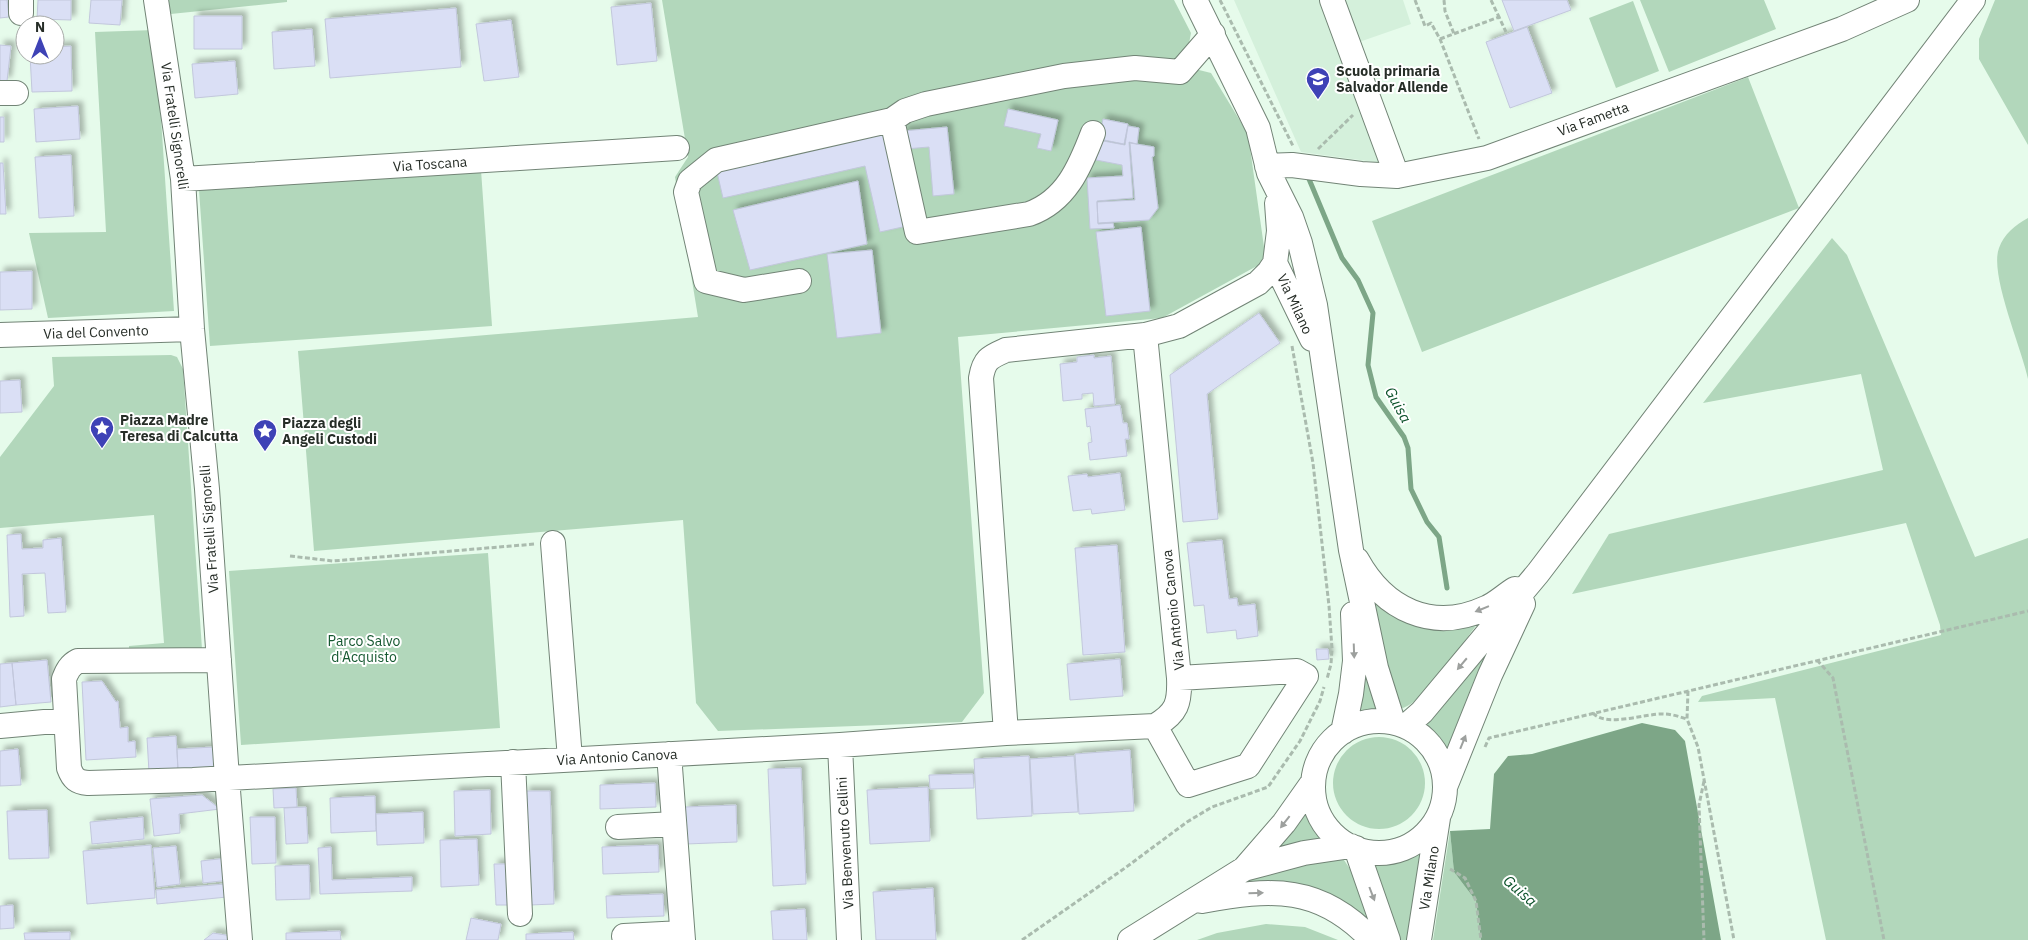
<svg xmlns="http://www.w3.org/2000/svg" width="2028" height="940" viewBox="0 0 2028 940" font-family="'IBM Plex Sans',sans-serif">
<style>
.built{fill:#d4f0db}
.green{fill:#b2d7bb}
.water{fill:#7da687}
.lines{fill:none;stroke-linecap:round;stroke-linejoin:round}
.stream{stroke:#7da687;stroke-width:5}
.building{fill:#dadff5;stroke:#c2c7dc;filter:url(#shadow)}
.minor-casing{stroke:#728476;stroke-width:26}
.path{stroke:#aabbae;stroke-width:3;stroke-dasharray:5 2.5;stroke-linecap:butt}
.minor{stroke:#fff;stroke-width:24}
.oneway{fill:#9da09e}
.labels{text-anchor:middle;stroke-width:4;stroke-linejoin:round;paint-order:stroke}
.poi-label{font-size:14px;font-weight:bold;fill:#262d27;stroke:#fff;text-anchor:start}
.street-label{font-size:14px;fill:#262d27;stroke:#fff}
.park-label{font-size:14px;fill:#155830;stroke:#fff}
.water-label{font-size:15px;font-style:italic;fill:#0a5129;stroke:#fff}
</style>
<defs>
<filter id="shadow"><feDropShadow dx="4.5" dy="-4.5" stdDeviation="2.5" flood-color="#0004"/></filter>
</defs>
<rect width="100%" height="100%" fill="#e6fbeb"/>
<!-- built -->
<path class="built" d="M1234,0H1403L1411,24L1339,49L1382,163L1301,152Z"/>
<!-- green -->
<path class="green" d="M160,0H287V2L161,15Z
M662,0H1174L1191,33L1187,54L1195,69L1211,73L1248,134L1266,261L1162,318L958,337L984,693L962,722L718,731L696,703L683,520L314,551L298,351L698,317L675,177L688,157Z
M1640,0H1764L1776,29L1669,72Z
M1995,0H2028V145L1979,59V39Z
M1633,1L1659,71L1616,88L1589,18Z
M155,30L174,311L48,318L29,233L106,232L95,32Z
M1748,77L1799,208L1422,352L1372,221Z
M481,170L492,326L210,346L199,190Z
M2028,218V379C2022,349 1989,274 1999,248C2004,234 2015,225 2028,218Z
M1832,238L1847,255L1975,557L2028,538V940H1826L1775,698L1698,702L1702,696L1941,635L1940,625L1906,523L1572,594L1609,534L1883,470L1861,374L1703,403Z
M171,355L177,357L183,369L202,649L129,650V646L164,643L154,515L0,528V457L54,386L52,357Z
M488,553L500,728L241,745L229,571Z
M1378,601L1478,623C1460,646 1429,698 1403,708L1396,705L1373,602Z
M1359,626L1378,709L1353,716Z
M1495,638L1449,748L1446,749L1437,737L1421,723Z
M1333 783a46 46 0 1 1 92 0a46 46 0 1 1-92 0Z
M1306,803L1315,823L1329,839L1268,856Z
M1450,831L1454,872L1476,901L1481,940H1433Z
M1426,840L1412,940H1395L1365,858C1390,861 1407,857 1426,840Z
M1342,857L1352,872L1373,920L1370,922L1241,883L1260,873Z
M1266,924L1305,927L1338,940H1197L1217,933Z"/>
<!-- water -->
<path class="water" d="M1642,723L1675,730L1685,741L1721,940H1481L1476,901L1454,872L1450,831L1490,829L1494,774L1508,756L1532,754Z"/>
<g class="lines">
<!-- stream -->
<path class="stream" d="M1309,179L1342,258L1358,280L1373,313L1368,365L1376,397L1404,437L1408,448L1411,489L1427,522L1439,537L1447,588"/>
</g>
<!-- building -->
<path class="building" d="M0,0H7L9,17L0,18Z
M38,0H71V20L37,19Z
M91,0H122L120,25L89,23Z
M1502,0H1567L1571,10L1514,31Z
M651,3L657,61L617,65L611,7Z
M456,8L461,67L330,78L325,19Z
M194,16H242V49H194Z
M511,20L519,77L484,81L476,24Z
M1527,27L1552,93L1510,108L1486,42Z
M312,29L315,66L274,69L272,32Z
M0,45L11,46L7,81H0Z
M71,46L72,91L32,92L30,55H55V47Z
M235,61L238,94L195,98L192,64Z
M78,106L80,139L36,142L34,109Z
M1008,109L1058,120L1051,151L1037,148L1041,134L1004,126Z
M0,117H4V142H0Z
M1103,119L1128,124L1124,144L1099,139Z
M1128,126L1139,128L1137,144L1129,142L1133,198L1097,201L1098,224L1113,223L1114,228L1090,229L1087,178L1123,176L1122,165L1096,160L1098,140L1125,145Z
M947,127L954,194L933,196L929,147L905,149L903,131Z
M885,133L907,226L880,232L865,166L723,198L717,172Z
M1130,143L1154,147V156L1152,157L1158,208L1149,220L1098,223L1097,202L1135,200Z
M71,155L74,216L39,218L35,157Z
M0,163H3L6,214H0Z
M858,181L867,244L750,270L733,210Z
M1141,227L1150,311L1106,316L1096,232Z
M872,250L881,333L837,338L827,254Z
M32,271V309L0,310V272Z
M1259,313L1280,343L1207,394L1218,519L1183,522L1170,375Z
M1094,355V358L1111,356L1115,404L1094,406L1093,393L1082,394V399L1063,401L1060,364L1077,362V357Z
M20,380L22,412L0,413V381Z
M1120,405L1123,423H1127L1129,439H1125L1127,456L1090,460L1088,443L1092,442L1090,426L1087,427L1085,409Z
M1120,473L1125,510L1092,514L1091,509L1073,511L1068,476L1087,474L1088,477Z
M21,534L22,549L43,548V540L61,538L66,612L48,613L45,573L22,574L24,616L10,617L7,535Z
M1222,540L1229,599L1237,598L1238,606L1255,604L1258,636L1237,639L1236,630L1207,633L1204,605L1194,606L1187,543Z
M1117,545L1125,652L1083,655L1075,548Z
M1316,649H1328L1329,659L1317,660Z
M1120,659L1123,696L1070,700L1067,664Z
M47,660L51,702L16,705L12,663Z
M12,663L16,705L0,707V664Z
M102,681L116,702L118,701L120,728L128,727V742L135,741L136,757L86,760L82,682Z
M176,736L178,770L149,772L147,738Z
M214,747L215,768L178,770L177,749Z
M18,749L21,785L0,786V751Z
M1130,750L1134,811L1079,814L1075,754Z
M1029,756L1032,816L977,819L974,759Z
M1074,756L1078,812L1033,814L1030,759Z
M801,768L806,884L773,886L768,769Z
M973,774L974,788L930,789L929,775Z
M655,783L656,807L600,809V785Z
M928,787L930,841L870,844L867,790Z
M296,788L297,807L274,808L273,789Z
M490,790L491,834L455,836L454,791Z
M525,791H550L554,904L530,905Z
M202,795L220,809L179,814L180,833L154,836L150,799Z
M375,796L376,831L331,833L330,798Z
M736,805L737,842L686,844L685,807Z
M306,807L308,843L286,844L284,808Z
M47,810L49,858L9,859L7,811Z
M423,812L424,843L377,845L376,814Z
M143,817L144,839L92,844L90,822Z
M250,817H275L276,863L252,864Z
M477,839L479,885L441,887L440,840Z
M151,845L155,898L87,904L83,851Z
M658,845L659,872L603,874L602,847Z
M176,846L180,884L157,887L153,848Z
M331,847L332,880L412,877V891L320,894L318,848Z
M227,858L230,880L203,883L201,861Z
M494,864H508L510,905H496Z
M309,865L310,899L276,900L275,866Z
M225,884L227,897L157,904L156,890Z
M933,888L936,940H876L873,892Z
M663,894L664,916L607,918L606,896Z
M13,905L14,928L0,929V906Z
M805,909L807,940H773L771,911Z
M471,918L501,924L498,940H466Z
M340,931L341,940H286V933Z
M70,932V940H25L24,933Z
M573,932L574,940H526V934Z
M213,933L232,936V940H204Z"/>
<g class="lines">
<!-- minor casing -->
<g class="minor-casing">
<path id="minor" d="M21,0V13
M156,0L183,179L192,329L207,489L227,778L240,940
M1195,0L1258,128L1269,173L1291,217L1300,243L1315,305L1351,550L1376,668L1393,722
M1332,0L1397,176
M0,93H16
M892,120L917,232L1029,214C1066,201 1080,167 1093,133
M1267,166L1292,165L1361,174L1397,176L1487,158L1842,29L1907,0
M183,179L677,148
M1277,203L1279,231L1275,263L1312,339
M799,281L744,290L706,281L686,192L690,181L716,160L892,120L905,111L926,104L1064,76L1135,68L1180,72L1213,34
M0,335L192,329
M553,543L570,759
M1357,560C1384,609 1432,633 1486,608C1496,604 1505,595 1515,589
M219,660L78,661C70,665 67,671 64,679L69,768C73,779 77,782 88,783L193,780L840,745L1006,733L981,378C984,359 990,357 1006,350L1145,335L1179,326L1258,283L1269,272L1275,263
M1313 787a66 66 0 1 1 132 0a66 66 0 1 1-132 0Z
M0,726L66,720
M1155,726L1188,785L1248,766L1306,676L1297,671L1179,678
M1406,726L1422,712L1538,573L1973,0
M1343,732L1351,694L1355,661L1353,614
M1006,733L1155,726C1177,713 1180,703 1179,678L1145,335
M840,745L849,940
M669,754L683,940
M513,762L520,914
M1445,787L1490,675L1523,604
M618,827L674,824
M1356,848L1388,940
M1244,869L1304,853L1351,846
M1202,901C1272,888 1320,885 1372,940
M624,936L682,933
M1130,940L1244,869L1284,823L1313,782
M1419,940L1438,818"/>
</g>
<!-- path -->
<path class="path" d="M1220,0L1293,146
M1415,0L1425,26L1431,23L1440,39L1479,139
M1444,0L1445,11L1454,34
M1491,0L1499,17
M1440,39L1499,17L1506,32
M1318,149L1353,115
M1292,346L1313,463L1329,606L1332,649L1331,664L1327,679
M290,556L333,561L535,544
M1817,660L1833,678L1884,940
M1688,691L1687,719L1698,747L1734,940
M1593,713C1606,728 1646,713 1664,714C1672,714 1680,717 1687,719
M1485,747L1489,738L2028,611
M1704,781L1699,805L1704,940
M1450,869L1465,878L1476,901L1481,940
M1022,940L1125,868L1187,822L1212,807L1268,787L1300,741L1320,701L1324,687"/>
<!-- minor -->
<use href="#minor" class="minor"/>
</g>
<!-- one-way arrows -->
<defs><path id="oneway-solid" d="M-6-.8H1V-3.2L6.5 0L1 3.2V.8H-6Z" transform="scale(1.25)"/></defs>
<g class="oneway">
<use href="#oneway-solid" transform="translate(1482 609) rotate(158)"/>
<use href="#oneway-solid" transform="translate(1354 651) rotate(88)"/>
<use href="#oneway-solid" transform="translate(1462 664) rotate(130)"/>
<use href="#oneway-solid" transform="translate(1463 742) rotate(-68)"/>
<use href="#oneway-solid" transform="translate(1285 822) rotate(128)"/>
<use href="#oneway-solid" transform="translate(1256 893) rotate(-2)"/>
<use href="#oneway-solid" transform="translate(1372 894) rotate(69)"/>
</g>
<!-- icons -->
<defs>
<g id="school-pin" transform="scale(1.25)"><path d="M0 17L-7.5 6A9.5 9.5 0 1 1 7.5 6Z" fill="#3e42b6" stroke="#fff"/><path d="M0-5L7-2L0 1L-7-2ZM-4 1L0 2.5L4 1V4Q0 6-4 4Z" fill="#fff"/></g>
<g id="sight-pin" transform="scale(1.25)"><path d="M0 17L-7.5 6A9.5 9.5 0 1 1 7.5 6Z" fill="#3e42b6" stroke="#fff"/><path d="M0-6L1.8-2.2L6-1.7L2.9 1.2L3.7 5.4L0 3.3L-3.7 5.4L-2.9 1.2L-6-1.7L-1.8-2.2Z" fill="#fff"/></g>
</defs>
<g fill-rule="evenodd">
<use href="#school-pin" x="1318" y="79"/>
<use href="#sight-pin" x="102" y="428"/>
<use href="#sight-pin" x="265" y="431"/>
</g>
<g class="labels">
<!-- poi labels -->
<g class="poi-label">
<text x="1336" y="76">Scuola primaria<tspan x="1336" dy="16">Salvador Allende</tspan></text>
<text x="120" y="425">Piazza Madre<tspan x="120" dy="16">Teresa di Calcutta</tspan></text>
<text x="282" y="428">Piazza degli<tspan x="282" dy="16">Angeli Custodi</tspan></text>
</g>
<!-- street labels -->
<g class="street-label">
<text transform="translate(1593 119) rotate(-20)" y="5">Via Fametta</text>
<text transform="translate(175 126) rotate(82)" y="5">Via Fratelli Signorelli</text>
<text transform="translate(430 164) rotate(-4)" y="5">Via Toscana</text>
<text transform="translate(1295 304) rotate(65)" y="5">Via Milano</text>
<text transform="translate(96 332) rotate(-2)" y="5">Via del Convento</text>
<text transform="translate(209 529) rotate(-94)" y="5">Via Fratelli Signorelli</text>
<text transform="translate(1173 610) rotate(-96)" y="5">Via Antonio Canova</text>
<text transform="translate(617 757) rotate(-3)" y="5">Via Antonio Canova</text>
<text transform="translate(845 843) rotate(-93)" y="5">Via Benvenuto Cellini</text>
<text transform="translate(1429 878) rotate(-81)" y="5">Via Milano</text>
</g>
<!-- park labels -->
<g class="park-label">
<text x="364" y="646">Parco Salvo<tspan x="364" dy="16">d'Acquisto</tspan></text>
</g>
<!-- water labels -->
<g class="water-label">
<text transform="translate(1398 405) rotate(61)" y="5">Guisa</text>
<text transform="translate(1520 891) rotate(41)" y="5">Guisa</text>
</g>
</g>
<!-- north arrow -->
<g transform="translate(40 40)"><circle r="24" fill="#ffffff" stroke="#a8aba9"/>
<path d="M0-4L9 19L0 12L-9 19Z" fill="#3e42b6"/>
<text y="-8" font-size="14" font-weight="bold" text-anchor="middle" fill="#262d27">N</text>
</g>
</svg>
